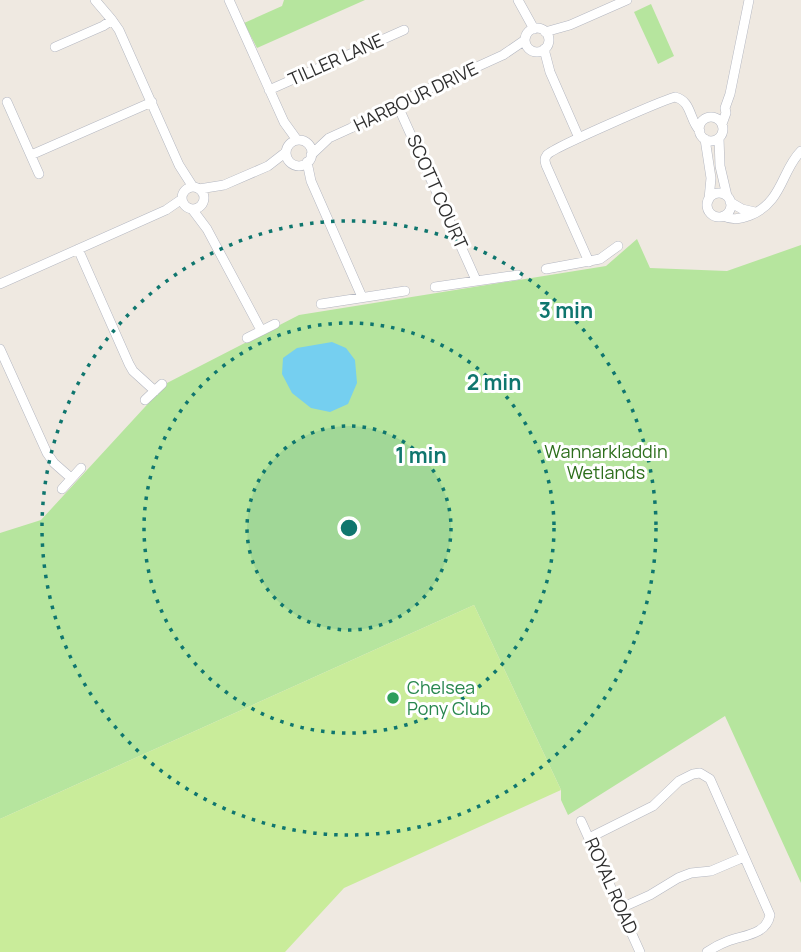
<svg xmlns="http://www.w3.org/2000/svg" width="801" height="952" viewBox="0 0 801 952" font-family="Manrope,sans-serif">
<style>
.green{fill:#b6e59e}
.pitch{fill:#c9ec9a}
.water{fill:#75cff0}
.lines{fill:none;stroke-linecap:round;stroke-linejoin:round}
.street-casing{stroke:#b4b7c1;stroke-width:10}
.street{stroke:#fff;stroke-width:9}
.ring{fill:none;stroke:#0f766e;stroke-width:3.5;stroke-dasharray:3.5 7}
.leisure-dot{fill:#2e9e5b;stroke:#fff;stroke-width:2.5}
.labels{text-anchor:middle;stroke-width:6;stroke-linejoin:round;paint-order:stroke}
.street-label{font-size:18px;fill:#2e2e2e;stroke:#fff}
.park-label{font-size:18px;fill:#2c6e1b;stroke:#fff}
.leisure-label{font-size:18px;fill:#27864d;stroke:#fff;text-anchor:start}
.centre{fill:#0f766e;stroke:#fff;stroke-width:3.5}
.ring-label{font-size:21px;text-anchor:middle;font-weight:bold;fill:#0f766e;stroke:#fff;stroke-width:6;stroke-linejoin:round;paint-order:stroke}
</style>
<rect width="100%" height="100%" fill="#efe9e1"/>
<!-- green -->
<path class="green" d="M284,0H365L257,48L244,23L282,6Z
M651,4L674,56L658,64L634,12Z
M637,239L650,268L727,271L801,245V883L725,716L568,815L561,800V790L474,605L0,819V533L41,520L167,383L299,315L606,266Z"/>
<!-- pitch -->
<path class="pitch" d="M474,605L561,790L344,888L285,952H0V819Z"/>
<!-- water -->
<path class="water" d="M332,342L346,348L355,360L357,383L348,404L330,412L311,408L292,393L282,374L283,358L297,348Z"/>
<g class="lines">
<!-- street casing -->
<g class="street-casing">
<path id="street" d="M95,0L112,20L119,30L179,165L193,187
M229,0L284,122L297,140
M518,0L534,29
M525 40a12 12 0 1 1 24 0a12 12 0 1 1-24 0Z
M545,32L570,25L627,0
M55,47L103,26L112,20
M544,49L550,72L579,138
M269,90L404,30
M7,102L39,174
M397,104L476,280
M699 129a12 12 0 1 1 24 0a12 12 0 1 1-24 0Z
M722,124L726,113L725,108L730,94L749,0
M719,138L720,166L727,196
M705,139L711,178L709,199
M286 153a13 13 0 1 1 26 0a13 13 0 1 1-26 0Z
M31,155L152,102
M311,155L329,138L351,128L380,111L503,55L525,40
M307,162L311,181L362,297
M182 198a11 11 0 1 1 22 0a11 11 0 1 1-22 0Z
M199,189L224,185L268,166L286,152
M707 205a12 12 0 1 1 24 0a12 12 0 1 1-24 0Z
M730,202L742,209L755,212
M192,209L207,229L261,330
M723,216C740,224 762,212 772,199C784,184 787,165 801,151
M78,249L129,364L133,371L155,391
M589,262L546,165C545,161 544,159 547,155C552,148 661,101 675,97C692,101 689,120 700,131
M546,269L600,259L618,246
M0,284L166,210L182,199
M435,287L518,275
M321,304L405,291
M247,338L275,324
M0,349L47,453L54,463L71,478
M145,400L162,384
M62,489L81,468
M581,821L640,952
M589,838L653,806L679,781L693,774L700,773L710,779L770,915C766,935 744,935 728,941C720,944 713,948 707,952
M621,908L650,895L678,878L691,873L711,871L744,857"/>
</g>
<!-- street -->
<use href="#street" class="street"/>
</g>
<!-- distance rings -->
<circle cx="349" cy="528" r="102" fill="#0f766e" fill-opacity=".12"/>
<g class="ring">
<circle cx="349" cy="528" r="102"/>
<circle cx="349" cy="528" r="205"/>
<circle cx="349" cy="528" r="307"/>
</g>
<!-- markers -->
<circle class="leisure-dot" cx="393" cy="698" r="7"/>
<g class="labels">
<!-- street labels -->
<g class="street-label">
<text transform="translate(336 60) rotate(-24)" y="6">TILLER LANE</text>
<text transform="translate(416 97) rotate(-26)" y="6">HARBOUR DRIVE</text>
<text transform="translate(437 192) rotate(66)" y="6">SCOTT COURT</text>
<text transform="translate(611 886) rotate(66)" y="6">ROYAL ROAD</text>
</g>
<!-- park labels -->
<g class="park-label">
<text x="606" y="458">Wannarkladdin<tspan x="606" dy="21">Wetlands</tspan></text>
</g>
<!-- leisure labels -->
<g class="leisure-label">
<text x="407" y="694">Chelsea<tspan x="407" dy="21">Pony Club</tspan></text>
</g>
</g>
<circle cx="349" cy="528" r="10" class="centre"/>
<g class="ring-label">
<text x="566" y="318">3 min</text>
<text x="494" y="390">2 min</text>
<text x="421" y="463">1 min</text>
</g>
</svg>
